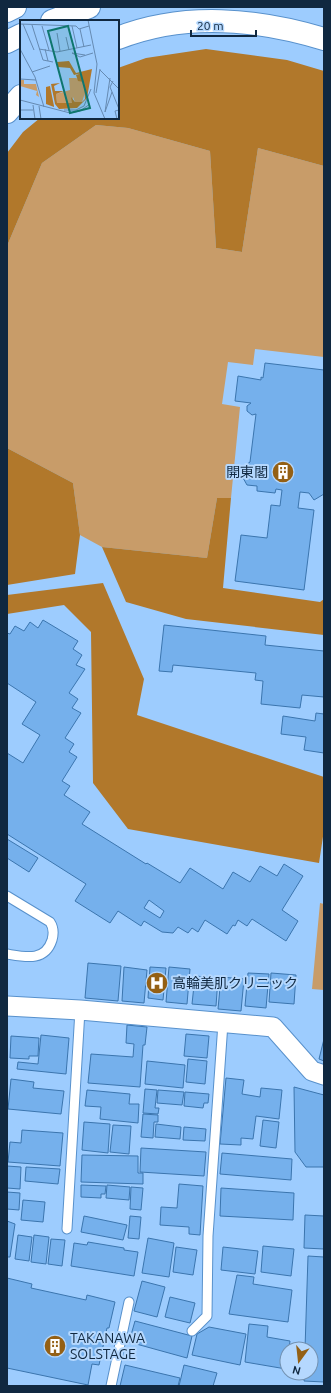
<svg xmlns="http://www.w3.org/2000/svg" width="331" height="1393" viewBox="0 0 331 1393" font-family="Ubuntu,'Noto Sans JP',sans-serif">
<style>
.green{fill:#c89c69}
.forest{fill:#b1782b}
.building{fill:#75b0ec;stroke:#3b75ae;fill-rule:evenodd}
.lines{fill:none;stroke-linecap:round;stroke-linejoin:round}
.lane-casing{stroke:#5891cc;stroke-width:11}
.street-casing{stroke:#5891cc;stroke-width:21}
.primary-casing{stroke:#5891cc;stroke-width:24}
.lane{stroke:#fff;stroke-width:9}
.street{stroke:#fff;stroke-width:19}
.primary{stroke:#fff;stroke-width:22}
.labels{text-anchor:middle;stroke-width:4;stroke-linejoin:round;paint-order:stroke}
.poi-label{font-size:14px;fill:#102840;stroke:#b5d8fe;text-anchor:start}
.inset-road{fill:none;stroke:#658ab2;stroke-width:1}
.view{fill:#0f766e;fill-opacity:0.15;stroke:#0f766e;stroke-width:2}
.inset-edge{fill:none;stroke:#102840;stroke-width:2}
</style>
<rect width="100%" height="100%" fill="#9dccfe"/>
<!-- green -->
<path class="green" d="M96,125L128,128L210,151L216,248L242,252L258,148L324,166V357L255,349L253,365L228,362L222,404L240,407L231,498H217L207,558L102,547L80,535L73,483L7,448V246L42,163Z
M320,903L324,904V990L312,989Z"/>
<!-- forest -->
<path class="forest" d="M206,49L287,60L324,71V166L258,148L242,252L216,248L210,151L128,128L96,125L42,163L7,246V153L23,132L40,118H118V68L146,58Z
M7,448L73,483L80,535L75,574L7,585Z
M217,498H231L223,588L320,602L324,599V635L186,619L126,602L102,547L207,558Z
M103,583L144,679L137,715L324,777V830L319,863L128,829L93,783L91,632L64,605L7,614V595Z"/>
<!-- building -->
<path class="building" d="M265,363L324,370V494L314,500L309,493L300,492L298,508L314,510L304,590L235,581L241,535L267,538L271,505L280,506L282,490L276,489L275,493L257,491V486L247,485L242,476L243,467L250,462L256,414L252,415L247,411V406L251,403L235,401L238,376L261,380V377L263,378Z
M43,620L78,641L73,649L82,655L76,665L85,669L69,693L78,699L72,708L81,713L65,738L74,744L69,752L77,757L62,781L70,786L64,795L90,812L82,824L146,864L147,863L180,883L190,868L223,889L233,872L250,882L260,866L277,876L284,864L303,876L282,910L298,921L286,941L252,919L247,926L238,920L235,926L233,925L227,934L205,920L198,932L192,928L188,933L178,927L173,933L162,932L144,921L141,926L118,911L110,923L75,901L86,884L7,834V753L23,763L40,735L22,724L36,702L7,683V633L10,634L15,626L24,631L30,622L38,628ZM149,900L164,911L160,918L144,908Z
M164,625L266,636L265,645L324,651V697L302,695L300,708L261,704L263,681L255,680L256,673L173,665L172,672L159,671Z
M316,713L324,714V753L304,750L306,737L281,734L283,716L315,721Z
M7,839L38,858L29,872L7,858Z
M88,963L121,966L118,1001L85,998Z
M124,967L147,970L144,1003L122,1001Z
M150,967L166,968L163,1000L148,998Z
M169,967L190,969L187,1004L166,1002Z
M248,973L269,974L266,1008L245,1006Z
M271,973L296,975L294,1004L269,1002Z
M195,976L218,978L216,1006L192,1004Z
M221,977L244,979L241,1011L218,1009Z
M127,1025L147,1027L145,1045H143L140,1087L88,1083L91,1054L133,1057L134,1044L126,1043Z
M186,1034L209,1036L207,1058L184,1056Z
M41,1035L69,1038L66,1074L17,1069L18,1062L38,1064Z
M11,1036L39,1038L38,1056H29V1059L10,1058Z
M324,1039V1061L319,1059Z
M188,1059L207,1061L205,1084L186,1082Z
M147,1061L185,1065L183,1088L145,1084Z
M226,1078L244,1080L242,1094L260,1097L261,1088L282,1090L279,1119L256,1116L253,1139L241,1138V1145L220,1144Z
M11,1079L34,1082L33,1088L64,1091L61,1114L8,1109Z
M294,1087L324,1095V1167H306L295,1152Z
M145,1089L157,1090L155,1108H159L158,1114L143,1113Z
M87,1090L130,1094L129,1104H139L138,1123L100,1119L101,1107L85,1106Z
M158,1090L184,1092L182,1105L157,1103Z
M185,1092L209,1094L208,1103H204L203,1108L184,1106Z
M143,1114L158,1115V1122H154L153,1138L141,1137Z
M263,1120L279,1122L276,1148L260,1146Z
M84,1122L110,1124L108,1153L82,1150Z
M156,1124L181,1127L180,1139L155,1137Z
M113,1125L131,1126L129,1154L110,1152Z
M184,1127L206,1129L205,1141L183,1140Z
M22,1130L63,1133L60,1166L8,1162L10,1142L21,1143Z
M141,1148L206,1152L204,1176L140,1172Z
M222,1153L292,1159L291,1180L220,1174Z
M82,1155L138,1156V1173H143V1184L81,1182Z
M7,1166L21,1167L20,1189L7,1188Z
M26,1167L60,1169L58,1184L25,1181Z
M179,1184L203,1186L200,1235L189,1234V1227L160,1225L161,1207L177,1208Z
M81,1185L106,1186L105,1194H101V1198L81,1197Z
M107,1185L130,1187L129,1200L106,1198Z
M131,1187L143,1188L141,1210L130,1209Z
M221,1188L294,1193L293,1220L220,1216Z
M7,1192L20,1193L19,1210L7,1209Z
M23,1200L45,1202L43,1222L21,1220Z
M305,1215L324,1216V1249L304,1248Z
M84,1216L127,1225L123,1240L81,1232Z
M130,1216L141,1217L139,1239L128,1238Z
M7,1221L15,1224L10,1257H7Z
M18,1235L32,1237L29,1261L15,1259Z
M34,1235L49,1237L46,1264L31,1262Z
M148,1238L174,1243L169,1277L142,1273Z
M51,1239L65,1240L62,1266L48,1264Z
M88,1242L124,1248V1250L138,1252L134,1276L71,1266L74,1243L87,1245Z
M263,1246L294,1249L291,1276L261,1272Z
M176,1247L197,1250L193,1275L173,1272Z
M223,1247L258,1251L255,1274L221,1270Z
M308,1256L324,1257V1382L304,1381L305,1373H311V1349H305Z
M237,1275L254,1277L253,1284L292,1290L288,1322L229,1314Z
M7,1278L32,1284L31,1288L86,1300L87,1295L115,1302L109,1328H107L99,1365L92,1364L88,1385L7,1368Z
M142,1281L165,1287L157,1317L134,1311Z
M170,1297L195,1303L190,1323L165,1317Z
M135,1321L192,1336L187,1358L129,1342Z
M249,1324L268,1326L267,1337L290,1341L289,1349H287L286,1369L245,1362Z
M209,1327L246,1334L240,1365L192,1355L197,1334Z
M125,1365L180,1378L178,1386H120Z
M184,1365L217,1373L213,1386H179Z"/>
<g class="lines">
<!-- lane casing -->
<g class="lane-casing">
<path id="lane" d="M7,896L50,922C54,928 54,933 52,940C45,962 25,957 7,954
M67,1229L80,1010
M192,1331L207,1316L208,1236L223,1023
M111,1386L129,1302"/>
</g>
<!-- street casing -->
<g class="street-casing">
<path id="street" d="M7,1006L80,1010L273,1027L312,1071L324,1075"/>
</g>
<!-- primary casing -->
<g class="primary-casing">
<path id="primary" d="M7,11L15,7
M52,21L89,7
M118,38C184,12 258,19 324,39
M7,42L21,35
M7,112L21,96"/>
</g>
<!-- lane -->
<use href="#lane" class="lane"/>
<!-- street -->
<use href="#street" class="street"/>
<!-- primary -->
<use href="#primary" class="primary"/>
</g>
<!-- icons -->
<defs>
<g id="building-disc" transform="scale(1.15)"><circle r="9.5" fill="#946014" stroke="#b5d8fe"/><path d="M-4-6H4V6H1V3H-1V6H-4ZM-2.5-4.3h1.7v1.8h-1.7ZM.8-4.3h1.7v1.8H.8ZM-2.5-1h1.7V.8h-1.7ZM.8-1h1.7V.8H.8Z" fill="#fff"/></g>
<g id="hospital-disc" transform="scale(1.15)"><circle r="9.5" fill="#946014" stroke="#b5d8fe"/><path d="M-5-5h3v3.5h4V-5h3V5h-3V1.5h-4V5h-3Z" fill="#fff"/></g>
</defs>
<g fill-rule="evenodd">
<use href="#building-disc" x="283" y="472"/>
<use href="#hospital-disc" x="157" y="983"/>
<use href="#building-disc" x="55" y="1346"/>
</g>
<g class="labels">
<!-- poi labels -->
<g class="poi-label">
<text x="268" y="477" text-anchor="end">開東閣</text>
<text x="172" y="988">高輪美肌クリニック</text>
<text x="70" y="1343">TAKANAWA<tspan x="70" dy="16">SOLSTAGE</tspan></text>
</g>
</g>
<!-- overview -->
<g transform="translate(20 20)">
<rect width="99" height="99" fill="#9dccfe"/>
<path d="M49,58H56L64,62L65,73L62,82H55L53,77L52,83H37L36,74L50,70ZM0,60H4V64H16L19,77L16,75L17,71L0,66Z" fill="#c89c69"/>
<path d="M49,41L56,53L72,49L67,78L57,88L39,89L35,84L31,64L40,63L34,66L35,71H44L36,74L37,83H52L51,77L55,82H62L65,79L64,62L58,61L56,55L62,53L54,55L50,48L38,47L37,42ZM30,66L34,86V87L26,84V67Z" fill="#b1782b"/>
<path class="inset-road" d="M68,0L77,44L74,73L85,99M0,4L56,6L59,9L69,6M3,4L14,30M12,5L23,40L33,42M22,6L29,30M52,6L57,28M60,9L64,27M37,13L40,31M46,17L49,30M0,29L15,57L24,87M19,29L37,32L71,25M25,29L28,41M65,35L52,33L60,37L73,33M80,50L99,69M12,52L30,46M0,59L16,60M93,61L90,67L99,89M76,73L80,49M0,80L50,93L60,91L70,84M13,85L15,99M19,86L21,99M0,90H13M44,90H56L64,86L71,69M85,92L90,58M85,92L92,72M97,99L95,91L99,90"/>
<path class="view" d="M48,6L70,88L50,93L28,11Z"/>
<rect width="99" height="99" class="inset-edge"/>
</g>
<!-- border -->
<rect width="331" height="1393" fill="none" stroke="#102840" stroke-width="16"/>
<!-- north arrow -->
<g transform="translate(299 1361) rotate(195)"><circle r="19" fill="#b5d8fe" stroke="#7392b2"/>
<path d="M0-3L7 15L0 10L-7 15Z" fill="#946014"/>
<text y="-6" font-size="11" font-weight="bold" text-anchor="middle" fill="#102840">N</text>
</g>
<!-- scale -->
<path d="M191 30v6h65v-6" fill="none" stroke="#102840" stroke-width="2"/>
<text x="197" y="30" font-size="12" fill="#102840" stroke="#b5d8fe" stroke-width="3" paint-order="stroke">20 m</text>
</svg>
